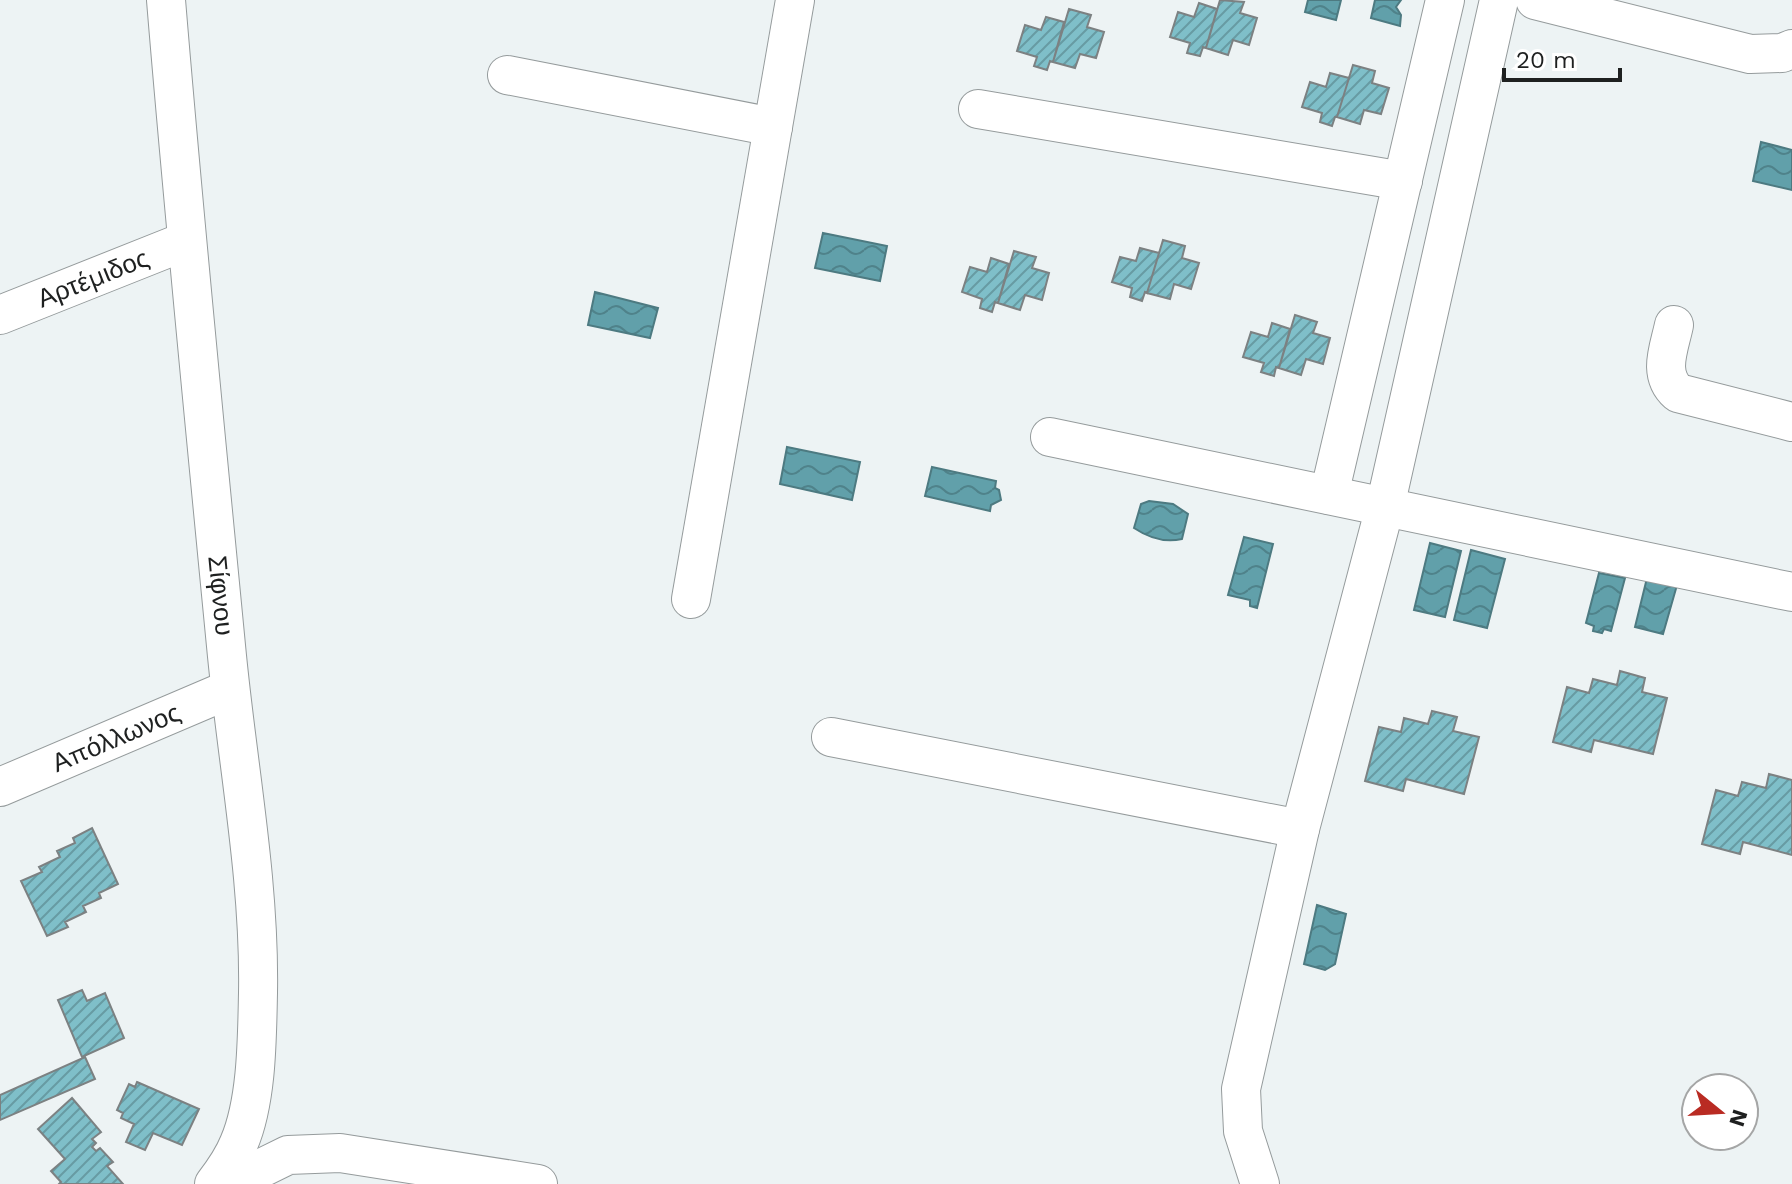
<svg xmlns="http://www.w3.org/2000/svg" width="1792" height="1184" viewBox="0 0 1792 1184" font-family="'Work Sans',sans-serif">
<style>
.water{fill:url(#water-waves);stroke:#4d7a81;stroke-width:2}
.building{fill:url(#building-hatch);stroke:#7c8182;stroke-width:2}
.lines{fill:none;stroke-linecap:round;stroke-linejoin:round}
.minor-casing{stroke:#959b9c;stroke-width:40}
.minor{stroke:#fff;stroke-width:38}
.labels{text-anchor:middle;stroke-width:7;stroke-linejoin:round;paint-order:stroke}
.street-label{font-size:26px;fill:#1e2020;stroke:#fff}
</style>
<defs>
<pattern id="water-waves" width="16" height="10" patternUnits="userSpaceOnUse" patternTransform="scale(2)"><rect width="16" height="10" fill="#61a0aa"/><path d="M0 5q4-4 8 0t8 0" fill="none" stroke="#4f828a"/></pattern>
<pattern id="building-hatch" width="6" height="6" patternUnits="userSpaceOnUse" patternTransform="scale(2)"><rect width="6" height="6" fill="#7fbfc9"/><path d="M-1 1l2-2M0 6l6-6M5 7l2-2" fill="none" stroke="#679ba3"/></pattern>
</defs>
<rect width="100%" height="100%" fill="#edf3f4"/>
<!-- water -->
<path class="water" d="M1308,0H1341L1336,20L1305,12Z
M1375,0H1401L1396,7L1401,15L1400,26L1371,18Z
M1761,142L1792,150V190L1753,181Z
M823,233L887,246L880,281L815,268Z
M595,292L658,308L650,338L588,325Z
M787,447L860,462L852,500L780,484Z
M932,467L996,481L995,488L999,490L1001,500L991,505L990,511L925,496Z
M1149,501L1173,504L1188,514L1182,539C1165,543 1149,538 1134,528L1141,504Z
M1244,537L1273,544L1257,608L1250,606V600L1228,595Z
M1430,543L1461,551L1445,617L1414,610Z
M1471,550L1505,559L1487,628L1454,620Z
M1599,573L1625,578L1611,631L1604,629L1602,633L1593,631L1594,626L1586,623Z
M1647,578L1677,585L1663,634L1635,627Z
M1317,905L1346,914L1335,964L1325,970L1304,964Z"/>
<!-- building -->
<path class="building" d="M1220,0L1244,2L1240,13L1257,18L1249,45L1233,40L1228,55L1206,48Z
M1199,3L1217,9L1206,48L1203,47L1200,56L1187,53L1190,43L1170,37L1178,12L1194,17Z
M1069,9L1091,15L1087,27L1104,32L1096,58L1080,54L1075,68L1053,62Z
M1046,17L1064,22L1053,62L1050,61L1047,70L1034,66L1037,57L1017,51L1025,25L1041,30Z
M1353,65L1375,71L1372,83L1389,88L1381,114L1364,110L1360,124L1337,117Z
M1330,73L1349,78L1337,117H1335L1332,126L1320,122L1322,113L1302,107L1310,82L1326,87Z
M1163,240L1185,246L1182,258L1199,263L1191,289L1174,284L1170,299L1147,293Z
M1140,248L1159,253L1147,293L1145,292L1142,301L1130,297L1132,288L1112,282L1120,257L1136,261Z
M1014,251L1036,257L1032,268L1049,273L1042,300L1025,295L1020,310L998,303Z
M991,258L1009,264L998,303L995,302L992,312L980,308L982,299L962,292L970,267L987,272Z
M1295,315L1317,322L1313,333L1330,338L1323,364L1306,359L1301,375L1279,368Z
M1272,323L1290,329L1279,368L1276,367L1274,376L1261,372L1264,363L1243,357L1251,332L1268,337Z
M1620,671L1645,678L1642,692L1667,698L1653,754L1594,740L1591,752L1553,742L1567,687L1589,693L1593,679L1617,685Z
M1432,711L1457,717L1453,731L1479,737L1464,794L1406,779L1403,791L1365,781L1379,727L1401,732L1404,718L1428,724Z
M1769,774L1792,780V855L1743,842L1740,854L1702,844L1716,790L1738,796L1742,782L1766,788Z
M92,828L118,884L99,893L101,898L83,906L86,912L65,922L68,927L47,936L21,881L42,872L39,867L60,857L57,851L75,843L73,838Z
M82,990L87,1001L105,993L124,1038L82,1057L58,1000Z
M85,1057L95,1079L0,1120V1095Z
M137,1082L199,1109L182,1145L153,1133L145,1150L126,1142L134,1124L121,1118L123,1113L117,1110L129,1084L135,1087Z
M72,1098L101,1132L92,1139L96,1143L92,1147L96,1151L100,1148L113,1162L107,1166L123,1184H59L61,1182L51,1171L65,1159L38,1129Z"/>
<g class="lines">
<!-- minor casing -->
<g class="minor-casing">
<g id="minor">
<path id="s1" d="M166,0C184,219 206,438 227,656C238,768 260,881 258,993C257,1039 257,1101 239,1143C233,1158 224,1171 214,1184"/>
<path d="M1535,0L1750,54L1782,53L1792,49"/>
<path d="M507,75L773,127"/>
<path d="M978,109L1403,181"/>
<path id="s2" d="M0,315L186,241"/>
<path d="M1674,325C1669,349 1657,374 1678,393L1792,422"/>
<path d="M1050,437L1792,592"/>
<path d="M1329,495L1445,0"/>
<path d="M691,599L795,0"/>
<path d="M831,737L1300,829"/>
<path id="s3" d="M0,787L230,689"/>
<path d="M229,1184L288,1155L340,1153L538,1184"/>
<path d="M1260,1184L1243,1131L1241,1089L1300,829L1385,507L1499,0"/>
</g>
</g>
<!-- minor -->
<use href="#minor" class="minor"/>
</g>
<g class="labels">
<!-- street labels -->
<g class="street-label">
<text dy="9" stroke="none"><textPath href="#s2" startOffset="100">Αρτέμιδος</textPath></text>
<text dy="9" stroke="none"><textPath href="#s1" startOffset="598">Σίφνου</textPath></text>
<text dy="9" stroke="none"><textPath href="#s3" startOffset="126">Απόλλωνος</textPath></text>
</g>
</g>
<!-- north arrow -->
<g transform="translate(1720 1112) rotate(108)"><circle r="38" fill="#ffffff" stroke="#a5a6a6" stroke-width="2"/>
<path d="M0-6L14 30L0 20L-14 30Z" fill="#b92b23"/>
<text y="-12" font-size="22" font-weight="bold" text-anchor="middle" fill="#1e2020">N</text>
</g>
<!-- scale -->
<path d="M1504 68v12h116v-12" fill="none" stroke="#1e2020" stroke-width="4"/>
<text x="1516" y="68" font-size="24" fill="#1e2020" stroke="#ffffff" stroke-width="6" paint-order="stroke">20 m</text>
</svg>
